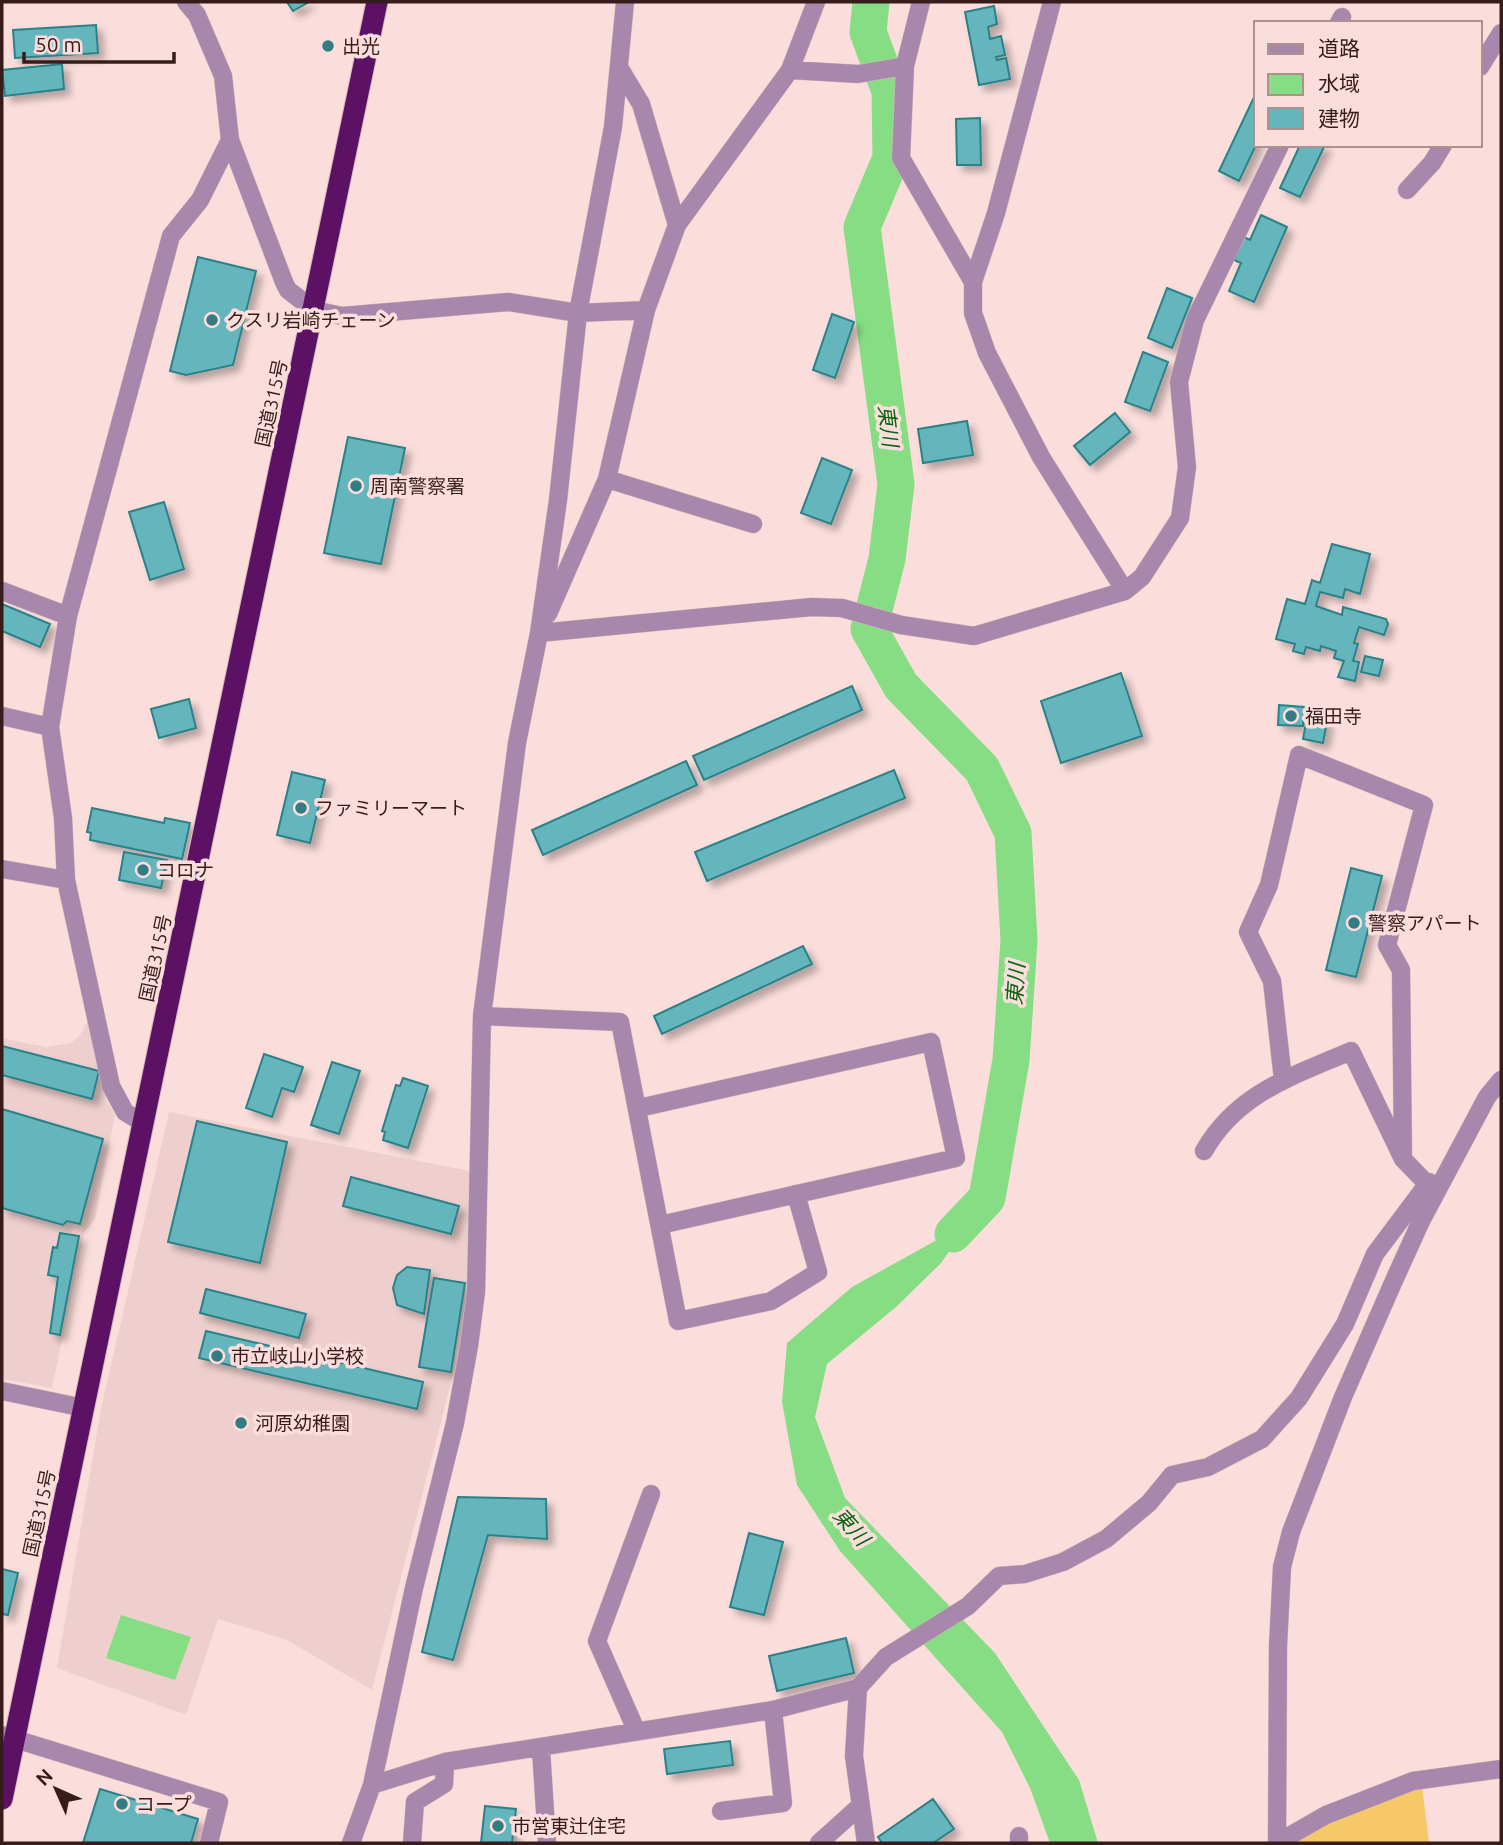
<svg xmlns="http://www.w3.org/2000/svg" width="1503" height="1845" viewBox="0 0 1503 1845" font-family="Ubuntu,'Noto Sans JP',sans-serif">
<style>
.built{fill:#eecfcd}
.green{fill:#f7c868}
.water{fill:#87dd84}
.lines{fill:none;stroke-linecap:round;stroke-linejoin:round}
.river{stroke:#87dd84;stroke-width:37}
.building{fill:#65b5bd;stroke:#2c8188;stroke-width:2;filter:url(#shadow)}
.minor-casing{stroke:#d8bbb9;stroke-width:19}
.highway-casing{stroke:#d8bbb9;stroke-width:23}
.minor{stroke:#a887ac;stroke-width:18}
.highway{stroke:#5d1165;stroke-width:21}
.poi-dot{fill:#337c82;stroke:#fbdedc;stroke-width:2.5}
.labels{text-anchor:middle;stroke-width:7;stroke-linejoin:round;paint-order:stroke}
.poi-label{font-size:19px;fill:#361d1b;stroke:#fbdedc;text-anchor:start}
.street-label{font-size:19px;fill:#361d1b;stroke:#fbdedc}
.water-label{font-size:21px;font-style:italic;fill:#06640f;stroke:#fbdedc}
</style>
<defs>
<filter id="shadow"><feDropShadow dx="6" dy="6" stdDeviation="3.5" flood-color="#0004"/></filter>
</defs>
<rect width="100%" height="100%" fill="#fbdedc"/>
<!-- built -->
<path class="built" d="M94,1008L106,1099L115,1115L95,1219L84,1233L52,1388L2,1379V1038L46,1047L71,1043L80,1035Z
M169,1112L470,1171L467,1292L451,1383L372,1690L287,1640L218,1619L186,1715L57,1668L101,1409Z"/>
<!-- green -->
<path class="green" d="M1422,1785L1429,1843H1287L1325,1819Z"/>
<!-- water -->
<path class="water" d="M987,1198L941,1263L896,1307L827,1364L815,1417L845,1498L995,1653L1079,1780L1098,1843H1050L1030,1788L1002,1732L840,1551L797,1485L782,1402L787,1343L852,1287L944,1236Z
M121,1615L191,1637L175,1680L106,1658Z"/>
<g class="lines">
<!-- river -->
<path class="river" d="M871,2L868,32L890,91L891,158L862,227L896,484L887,559L869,629L901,686L982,769L1013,833L1019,940L1011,1060L987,1198L953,1234"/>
</g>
<!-- building -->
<path class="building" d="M287,2H309L293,11Z
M994,6L997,24L988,27L990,39L1001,36L1005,55L996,57L997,60L1006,58L1010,79L979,85L965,12Z
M96,25L98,53L15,58L13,30Z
M62,64L64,89L5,96L2,70Z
M1256,93V145L1239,181L1219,171Z
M980,118L981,165H957L956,119Z
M1300,145H1325L1300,197L1280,188Z
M1261,215L1287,227L1254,302L1229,291L1241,263L1234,260L1244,237L1250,240Z
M198,257L256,271L233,365L186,375L170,371Z
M1167,288L1192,298L1172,348L1148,338Z
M832,314L854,322L835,378L813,370Z
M1143,352L1168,362L1150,411L1125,402Z
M1115,413L1130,432L1090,465L1074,446Z
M967,421L973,455L923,463L918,429Z
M348,437L405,448L381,564L324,553Z
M822,458L852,470L831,524L801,513Z
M164,502L184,569L150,580L129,512Z
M1332,544L1370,554L1360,594L1345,589L1343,598L1320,592L1316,606L1342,615L1343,607L1386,619L1388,624L1384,635L1359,627L1354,643L1358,644L1353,661L1359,662L1355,681L1338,677L1344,661L1334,658L1336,651L1321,646L1320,651L1306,647L1304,654L1293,651L1295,644L1276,639L1287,599L1305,604L1312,580L1320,583Z
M2,604L50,624L40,647L2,631Z
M1365,656L1383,660L1379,676L1361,672Z
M1121,673L1142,736L1061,763L1041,701Z
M852,686L862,710L704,780L693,756Z
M189,699L196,728L159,738L151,709Z
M1279,705L1304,707L1303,726L1278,725Z
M1308,713L1322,716L1321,720L1327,722L1323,743L1303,739Z
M686,761L697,785L543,855L532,830Z
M894,770L905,798L707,881L695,852Z
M292,772L325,780L310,843L277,835Z
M92,808L164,823L165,818L190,823L182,859L90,840L91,833L87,832Z
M124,852L167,860L161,888L119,880Z
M1351,868L1382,876L1356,977L1326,970Z
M803,946L812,964L662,1034L654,1016Z
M2,1046L99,1071L92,1099L2,1075Z
M264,1054L303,1067L294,1092L282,1088L272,1117L246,1108Z
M332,1062L360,1071L339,1134L311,1125Z
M403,1078L428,1086L408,1148L383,1140L385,1132L382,1131L396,1085L400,1086Z
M2,1109L103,1139L80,1224L67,1221L63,1225L2,1208Z
M197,1121L287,1142L260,1263L168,1242Z
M351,1177L459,1206L451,1234L343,1206Z
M60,1233L79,1236L60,1335L50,1333L58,1277L48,1275L53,1247L57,1248Z
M407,1267L430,1270L424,1314L397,1305L393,1288L397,1275Z
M434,1278L465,1283L451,1372L419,1367Z
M206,1289L306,1314L299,1338L200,1313Z
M206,1331L423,1382L417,1409L199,1358Z
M458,1497L546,1499L547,1539L488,1535L453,1660L422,1652Z
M749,1533L783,1542L764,1615L730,1607Z
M2,1569L18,1573L8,1615L2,1614Z
M846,1638L854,1673L777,1691L769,1656Z
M730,1741L733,1765L667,1774L664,1749Z
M100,1789L198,1819L191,1843H83Z
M933,1799L954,1829L933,1843H882L878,1837Z
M485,1806L516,1809L512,1843H481Z"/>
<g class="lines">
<!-- minor casing -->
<g class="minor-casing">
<path id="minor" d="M186,2L197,15L223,76L230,140L284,282L288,290L314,310L342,316L508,302L578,313L646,310
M921,2L905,66L901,158L973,282
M1052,2L996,213L973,282V313L987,353L1041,457L1125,591
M1339,23L1342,17
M1480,67L1501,33
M620,69L641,104L677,225
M790,70L858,74L905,66
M1407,190L1432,163L1443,145
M607,479L753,524
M2,591L68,616
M548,614L607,479L646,310L677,225L790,70L816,2
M539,633L812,607L842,608L901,625L974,636L1125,591L1142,577L1180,518L1187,467L1179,382L1195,320L1280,145
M2,716L50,727
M2,869L66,880
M482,1016L620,1022L678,1321L771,1301L818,1272L796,1194
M1283,1080L1272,981L1248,932L1269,885L1299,755L1424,805L1387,945L1401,970L1403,1159
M639,1108L931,1042L956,1158L660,1225
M143,1123L125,1112L111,1086L66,880L63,818L50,727L68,616L171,236L200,200L230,140
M1204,1151C1237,1093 1293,1076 1351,1051L1403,1159L1434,1191
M2,1391L84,1408
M858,1688L854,1756L866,1843
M636,1730L597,1641L651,1494
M2,1735L219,1802L209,1843
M541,1749L547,1843
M372,1785L445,1762L773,1710L858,1688L886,1657L968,1606L999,1576L1025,1574L1063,1562L1106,1539L1149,1503L1172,1475L1208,1467L1262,1439L1299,1398L1345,1324L1375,1254L1429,1182
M721,1811L783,1803L773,1710
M1019,1836V1843
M351,1843L372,1785L414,1588L455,1423L469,1346L476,1292L482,1016L517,743L539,633L558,500L578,313L613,127L625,2
M412,1843L415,1802L444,1784L445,1762
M819,1843L860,1806
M1277,1843L1278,1646L1282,1567L1291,1532L1343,1397L1392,1285L1421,1221L1487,1097L1501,1080
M1277,1843L1326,1815L1413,1781L1501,1769"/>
</g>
<!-- highway casing -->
<g class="highway-casing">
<path id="highway" d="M2,1799L377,2"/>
</g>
<!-- minor -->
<use href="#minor" class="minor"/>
<!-- highway -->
<use href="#highway" class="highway"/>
</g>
<!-- markers -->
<g class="poi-dot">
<circle cx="328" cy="46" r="7"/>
<circle cx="212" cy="320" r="7"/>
<circle cx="356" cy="486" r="7"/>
<circle cx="1291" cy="716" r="7"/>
<circle cx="301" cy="808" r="7"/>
<circle cx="143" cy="870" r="7"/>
<circle cx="1354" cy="923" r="7"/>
<circle cx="217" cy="1356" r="7"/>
<circle cx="241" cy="1423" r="7"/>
<circle cx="122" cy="1804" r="7"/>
<circle cx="498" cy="1826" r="7"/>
</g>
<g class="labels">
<!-- poi labels -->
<g class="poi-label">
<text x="342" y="53">出光</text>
<text x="226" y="327">クスリ岩崎チェーン</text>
<text x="370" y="493">周南警察署</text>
<text x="1305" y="723">福田寺</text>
<text x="315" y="815">ファミリーマート</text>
<text x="157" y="877">コロナ</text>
<text x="1368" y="930">警察アパート</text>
<text x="231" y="1363">市立岐山小学校</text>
<text x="255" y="1430">河原幼稚園</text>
<text x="136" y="1811">コープ</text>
<text x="512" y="1833">市営東辻住宅</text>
</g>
<!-- street labels -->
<g class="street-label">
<text transform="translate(271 403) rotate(-78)" y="7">国道315号</text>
<text transform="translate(155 958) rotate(-78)" y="7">国道315号</text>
<text transform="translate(39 1513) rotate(-78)" y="7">国道315号</text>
</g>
<!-- water labels -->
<g class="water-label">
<text transform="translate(888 426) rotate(83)" y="7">東川</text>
<text transform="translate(1016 984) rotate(-86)" y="7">東川</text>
<text transform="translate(851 1527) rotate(48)" y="7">東川</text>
</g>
</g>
<!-- border -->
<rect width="1503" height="1845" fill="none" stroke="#361d1b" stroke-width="7"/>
<!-- legend -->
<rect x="1254" y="21" width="228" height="126" fill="#fbdedc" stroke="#ac918f" stroke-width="2"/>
<rect x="1268" y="44" width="35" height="10" fill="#a887ac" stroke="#ac918f" stroke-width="2"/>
<text x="1318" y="56" font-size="21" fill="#361d1b">道路</text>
<rect x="1268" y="74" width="35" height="21" fill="#87dd84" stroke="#ac918f" stroke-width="2"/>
<text x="1318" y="91" font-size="21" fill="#361d1b">水域</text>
<rect x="1268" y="108" width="35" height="21" fill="#65b5bd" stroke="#ac918f" stroke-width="2"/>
<text x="1318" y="126" font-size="21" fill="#361d1b">建物</text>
<!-- north arrow -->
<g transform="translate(56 1789) rotate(315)" stroke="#fbdedc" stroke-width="5" paint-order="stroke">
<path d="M0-5L12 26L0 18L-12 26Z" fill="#361d1b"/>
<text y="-10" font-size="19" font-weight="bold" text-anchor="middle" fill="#361d1b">N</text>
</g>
<!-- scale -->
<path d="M24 52v10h150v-10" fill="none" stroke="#361d1b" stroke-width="3.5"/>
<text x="35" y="52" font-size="21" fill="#361d1b" stroke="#fbdedc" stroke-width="5" paint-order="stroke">50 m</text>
</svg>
